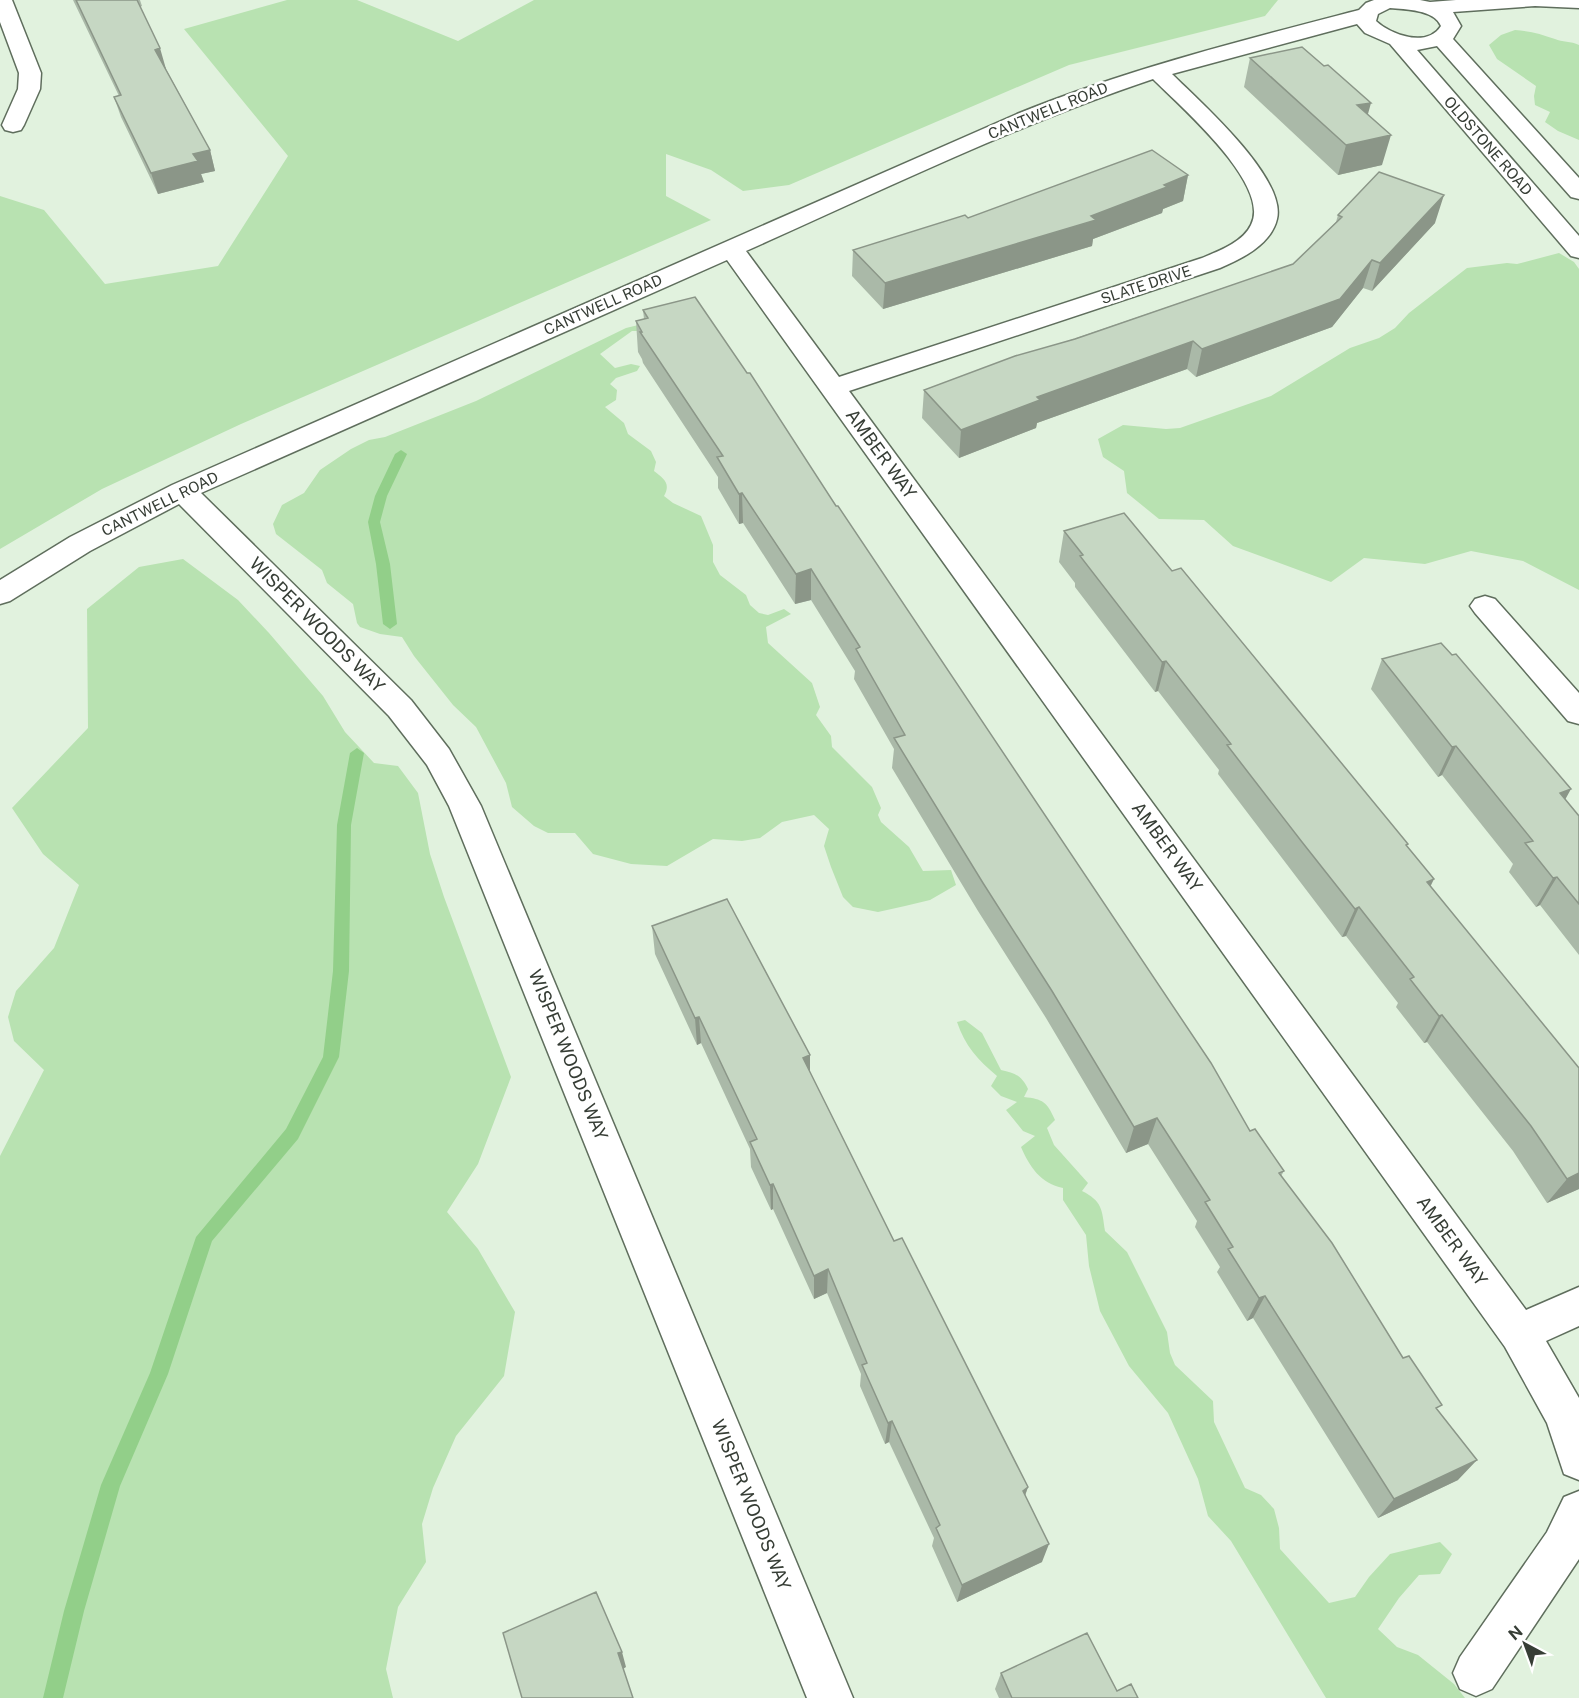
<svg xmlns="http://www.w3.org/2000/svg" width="1579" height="1698" viewBox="0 0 1579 1698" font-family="'Public Sans',sans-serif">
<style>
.green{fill:#b8e2b1}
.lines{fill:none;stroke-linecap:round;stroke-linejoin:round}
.stream{fill:#92cf89;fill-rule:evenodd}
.minor-casing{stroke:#5f6e5d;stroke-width:3}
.minor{fill:#fff;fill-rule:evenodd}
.wall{fill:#aab9a8}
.shaded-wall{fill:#8b9688}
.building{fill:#c6d7c3;stroke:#8b9688;stroke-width:1.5}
.labels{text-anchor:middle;stroke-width:5;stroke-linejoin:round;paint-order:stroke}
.far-street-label{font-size:15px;fill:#363d35;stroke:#fff}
.street-label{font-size:18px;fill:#363d35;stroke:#fff}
</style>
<rect width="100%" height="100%" fill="#e1f2de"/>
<!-- green -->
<path class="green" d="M287,0H357L458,41L534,0H1278L1265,16L1069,65L789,185L743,191L711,170L666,154V196L711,220L241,424L102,489L0,549V196L44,210L105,284L218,266L288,156L184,29Z
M1515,30C1530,31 1541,34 1555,39C1562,42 1571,41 1579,45V140L1558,131L1545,122L1550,112L1535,105L1534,96L1536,86L1497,59L1489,45L1501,35Z
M1559,253L1574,262L1579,269V590L1523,561L1471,551L1425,564L1364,558L1331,582L1233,546L1204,520L1159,519L1127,493L1124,471L1103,457L1098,439L1123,425L1166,429L1180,428L1271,396L1350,348L1379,338L1395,328L1409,313L1467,268L1507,263L1517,264Z
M655,321L644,331H632L600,354L615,368L631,364L640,366L637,371L616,378L610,384L617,390L616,400L605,407L624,423L628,434L651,451L656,462L654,471C664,479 671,483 664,496L673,503L701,516L713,545V562L720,575L746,595L750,605L759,613L768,615L784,609L791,614L766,627L768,643L812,683L820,707L816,715L831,736L832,747L872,787L881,808L878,815L881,822L909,847L923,871L951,870L956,885L930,900L905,906L878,912L853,907L843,897L831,867L824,846L829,829L814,815L782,822L760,838L742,841L713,839L667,866L631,864L593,854L575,833H548L534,826L512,807L506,783L476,727L453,705L414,656L402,637L380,634L360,627L357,623L353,604L327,583L322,570L276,534L273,524L282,505L304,493L320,470L351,449L369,440L385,437L476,401L626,328Z
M183,559L238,600L269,633L323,696L345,732L374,763L398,766L418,793L430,854L444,897L511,1077L478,1164L447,1212L478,1249L515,1312L504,1376L456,1436L433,1488L422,1524L426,1562L398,1607L386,1669L393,1698H0V1156L44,1070L14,1041L8,1017L16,991L54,948L79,885L43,854L12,808L88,728L87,609L139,567Z
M965,1020L982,1033L1001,1070C1015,1073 1022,1076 1028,1089L1024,1097C1043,1099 1047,1102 1055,1120L1047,1128L1054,1145L1088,1183L1082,1191C1102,1201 1102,1209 1105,1231L1127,1252L1167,1332L1170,1353L1175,1365L1213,1401L1214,1422L1245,1488L1261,1495L1274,1509L1279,1528L1280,1549L1329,1603L1355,1597L1369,1577L1390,1554L1440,1542L1452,1554L1440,1574L1419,1575L1399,1598L1378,1629L1397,1647L1418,1655L1454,1684L1465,1698H1326L1231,1541L1208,1516L1198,1479L1168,1413L1129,1366L1100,1311L1089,1266L1086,1235L1063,1200V1188C1041,1184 1029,1166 1021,1147L1035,1136L1023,1131L1006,1110L1017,1102L1001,1096L991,1086L997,1076C978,1060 965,1046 957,1022Z"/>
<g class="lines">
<!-- stream -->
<path class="stream" d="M401,450L407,454L387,496L380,522L390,564L397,624L390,629L383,624L376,564L368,522L375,496L395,454Z
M357,748L364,753L351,825L349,971L339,1057L298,1139L212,1241L168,1374L120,1486L84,1611L63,1698H43L64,1611L101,1485L150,1373L196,1237L286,1129L323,1057L333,971L337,825L350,753Z"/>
<!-- minor casing -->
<g class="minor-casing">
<path id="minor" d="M0,0H12L41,73L40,89L24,125L21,130L13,132L5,130L2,125L18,89L19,73L0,22Z
M1374,0H1420L1430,2L1456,0H1579V8L1535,6L1453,12L1461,26L1453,39L1579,178V199L1571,197L1437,46L1417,50L1579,236V258L1571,256L1390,44L1365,33L1357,24L1172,74C1199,101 1287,178 1277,219C1271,245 1241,259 1220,268L849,391L1526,1310L1579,1287V1326L1546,1341L1579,1398V1480L1564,1474L1547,1423L1505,1347L727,260L201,493L411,700L449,749L481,806L853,1698H807L449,806L427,765L389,716L179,504L90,551L10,601L0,604V580L70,537L172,485L1017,114C1128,69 1244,40 1359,10L1366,3ZM1390,8C1405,9 1435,10 1441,26C1427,48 1391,35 1376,21L1378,14ZM1153,79C1180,106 1272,185 1251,225C1243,242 1219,251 1202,258L839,377L746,251C880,191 1013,126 1153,79Z
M1485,596L1495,599L1579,693V724L1568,721L1475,613L1470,606L1475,599Z
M1579,1491V1559L1492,1689L1476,1696L1460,1689L1453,1673L1460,1657L1547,1532L1564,1497Z"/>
</g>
<!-- minor -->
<use href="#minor" class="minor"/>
</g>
<!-- wall -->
<path class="wall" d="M73,0H140L142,6L140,7L166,69L210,150L215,171L201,174L204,182L158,194L121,117L114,97L119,96Z
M1250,58L1368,114L1382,165L1338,175L1244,87Z
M1188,175L1183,201L1163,209L1162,213L1093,239L1092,246L883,309L852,276L853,250L968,218Z
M1338,215L1435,223L1372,291L1363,288L1332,327L1196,377L1187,369L1037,423L1036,428L959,458L922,418L924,390L1293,264L1336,222Z
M643,310L836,506L1250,1131L1284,1171L1281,1176L1438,1410L1458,1480L1378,1518L1253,1318L1247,1321L1217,1272L1220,1267L1195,1227L1197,1221L1148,1144L1126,1153L1046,1018L978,911L892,768L894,749L854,679L855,671L811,600L795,604L743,523L739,524L718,488V477L643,363L642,359L638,352L636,321L644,319Z
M1064,531L1172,571L1407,847L1431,887L1579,1068V1189L1547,1203L1513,1151L1427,1042L1424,1043L1396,1007L1398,1003L1346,936L1342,937L1218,774L1219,770L1158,691L1155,692L1075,587V583L1059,562Z
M1382,659L1565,799L1579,816V955L1540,905L1536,907L1509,872L1513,864L1442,775L1438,777L1371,689Z
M652,926L810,1055V1072L894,1241L1028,1487L1025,1496L1042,1562L957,1602L932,1546L934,1538L889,1442L885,1444L860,1386L861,1374L827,1293L814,1299L773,1209L771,1210L751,1167L750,1149L701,1043L697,1045L655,954Z
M1001,1673L1117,1691L1138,1698H999L995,1689Z"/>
<!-- shaded-wall -->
<path class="shaded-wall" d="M160,48L166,69L161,70L155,50Z
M1371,103L1363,132L1357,105Z
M1391,135L1382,165L1338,175L1346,145Z
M210,150L215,171L201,174L204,182L158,194L151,173L193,154Z
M1188,175L1183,201L1163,209L1162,213L1093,239L1092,246L883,309L885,283L1091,216L1164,185Z
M1444,195L1435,223L1372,291L1380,263Z
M1372,260L1363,288L1332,327L1196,377L1202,349Z
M1193,341L1187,369L1037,423L1036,428L959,458L961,430L1037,397Z
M742,493L743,523L739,524V494Z
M811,569V600L795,604L796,574Z
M1166,661L1158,691L1155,692L1162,662Z
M1456,746L1442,775L1438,777L1452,747Z
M1571,789L1555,818L1560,793Z
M1557,877L1540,905L1536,907L1553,878Z
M1434,879L1420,908L1427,882Z
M1359,907L1346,936L1342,937L1355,909Z
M1442,1015L1427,1042L1424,1043L1439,1016Z
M699,1017L701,1043L697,1045L695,1018Z
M810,1055V1082L803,1058Z
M1157,1118L1148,1144L1126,1153L1134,1127Z
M1579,1173V1189L1547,1203L1567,1179Z
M773,1184V1209L771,1210L770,1185Z
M828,1269L827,1293L814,1299V1276Z
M1265,1296L1253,1318L1247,1321L1259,1298Z
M892,1421L889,1442L885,1444L888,1423Z
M1477,1460L1458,1480L1378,1518L1394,1499Z
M1028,1487L1021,1506L1023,1491Z
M1049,1544L1042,1562L957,1602L962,1585Z
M622,1652L626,1667L623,1669L618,1653Z"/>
<!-- building -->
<path class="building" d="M76,0H137L160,48L155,50L210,150L193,154L198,161L151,173L114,97L121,95Z
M1302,47L1324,66L1328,65L1371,103L1357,105L1391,135L1346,145L1250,58Z
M1152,150L1188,175L1164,185L1167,187L1091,216L1096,220L885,283L853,250L965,215L968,218Z
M1379,172L1444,195L1380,263L1372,260L1340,299L1202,349L1193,341L1037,397L1040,400L961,430L924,390L1015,356L1075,339L1293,264L1342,217L1338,215Z
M695,297L747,373H750L836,506H838L1211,1063L1250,1131L1255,1129L1284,1171L1279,1173L1332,1243L1403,1358L1409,1356L1442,1405L1436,1408L1477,1460L1394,1499L1265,1296L1259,1298L1228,1249L1233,1247L1205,1202L1210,1200L1157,1118L1134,1127L1052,991L983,883L894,738L905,735L856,649L860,647L811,569L796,574L742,493L739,494L717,457L723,456L640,332H642L636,321L648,318L643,310Z
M1124,513L1172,571L1181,568L1408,844L1406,845L1434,879L1427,882L1579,1068V1173L1567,1179L1531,1126L1442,1015L1439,1016L1410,979L1414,977L1359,907L1355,909L1302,842L1227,745L1231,744L1166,661L1162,662L1080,556L1083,555L1064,531Z
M1441,643L1452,655L1456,654L1571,789L1560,793L1579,816V904L1557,877L1553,878L1525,843L1533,841L1456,746L1452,747L1382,659Z
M727,899L810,1055L803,1058L894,1241L902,1238L1028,1487L1023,1491L1049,1544L962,1585L936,1528L940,1525L892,1421L888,1423L862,1365L867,1363L828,1269L814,1276L773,1184L770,1185L750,1142L757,1139L699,1017L695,1018L652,926Z
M596,1592L622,1652L618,1653L633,1698H522L503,1633Z
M1087,1633L1117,1691L1131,1684L1138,1698H1012L1001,1673Z"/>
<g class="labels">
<!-- far-street labels -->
<g class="far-street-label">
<text transform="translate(1048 111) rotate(-22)" y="5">CANTWELL ROAD</text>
<text transform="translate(1488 146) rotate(49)" y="5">OLDSTONE ROAD</text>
<text transform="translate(1146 285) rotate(-18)" y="5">SLATE DRIVE</text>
<text transform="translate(603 305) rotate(-24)" y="5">CANTWELL ROAD</text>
<text transform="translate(160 504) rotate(-26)" y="5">CANTWELL ROAD</text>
</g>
<!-- street labels -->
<g class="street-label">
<text transform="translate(881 454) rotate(54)" y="6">AMBER WAY</text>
<text transform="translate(317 625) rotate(45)" y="6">WISPER WOODS WAY</text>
<text transform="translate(1167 847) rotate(54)" y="6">AMBER WAY</text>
<text transform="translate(568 1055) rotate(68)" y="6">WISPER WOODS WAY</text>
<text transform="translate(1452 1241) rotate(54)" y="6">AMBER WAY</text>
<text transform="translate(751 1505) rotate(68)" y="6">WISPER WOODS WAY</text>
</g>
</g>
<!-- north arrow -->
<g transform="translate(1525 1644) rotate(319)" stroke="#ffffff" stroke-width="4.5" paint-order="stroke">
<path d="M0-4.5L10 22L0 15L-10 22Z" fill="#363d35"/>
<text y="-9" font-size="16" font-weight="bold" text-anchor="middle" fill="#363d35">N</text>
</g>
</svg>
